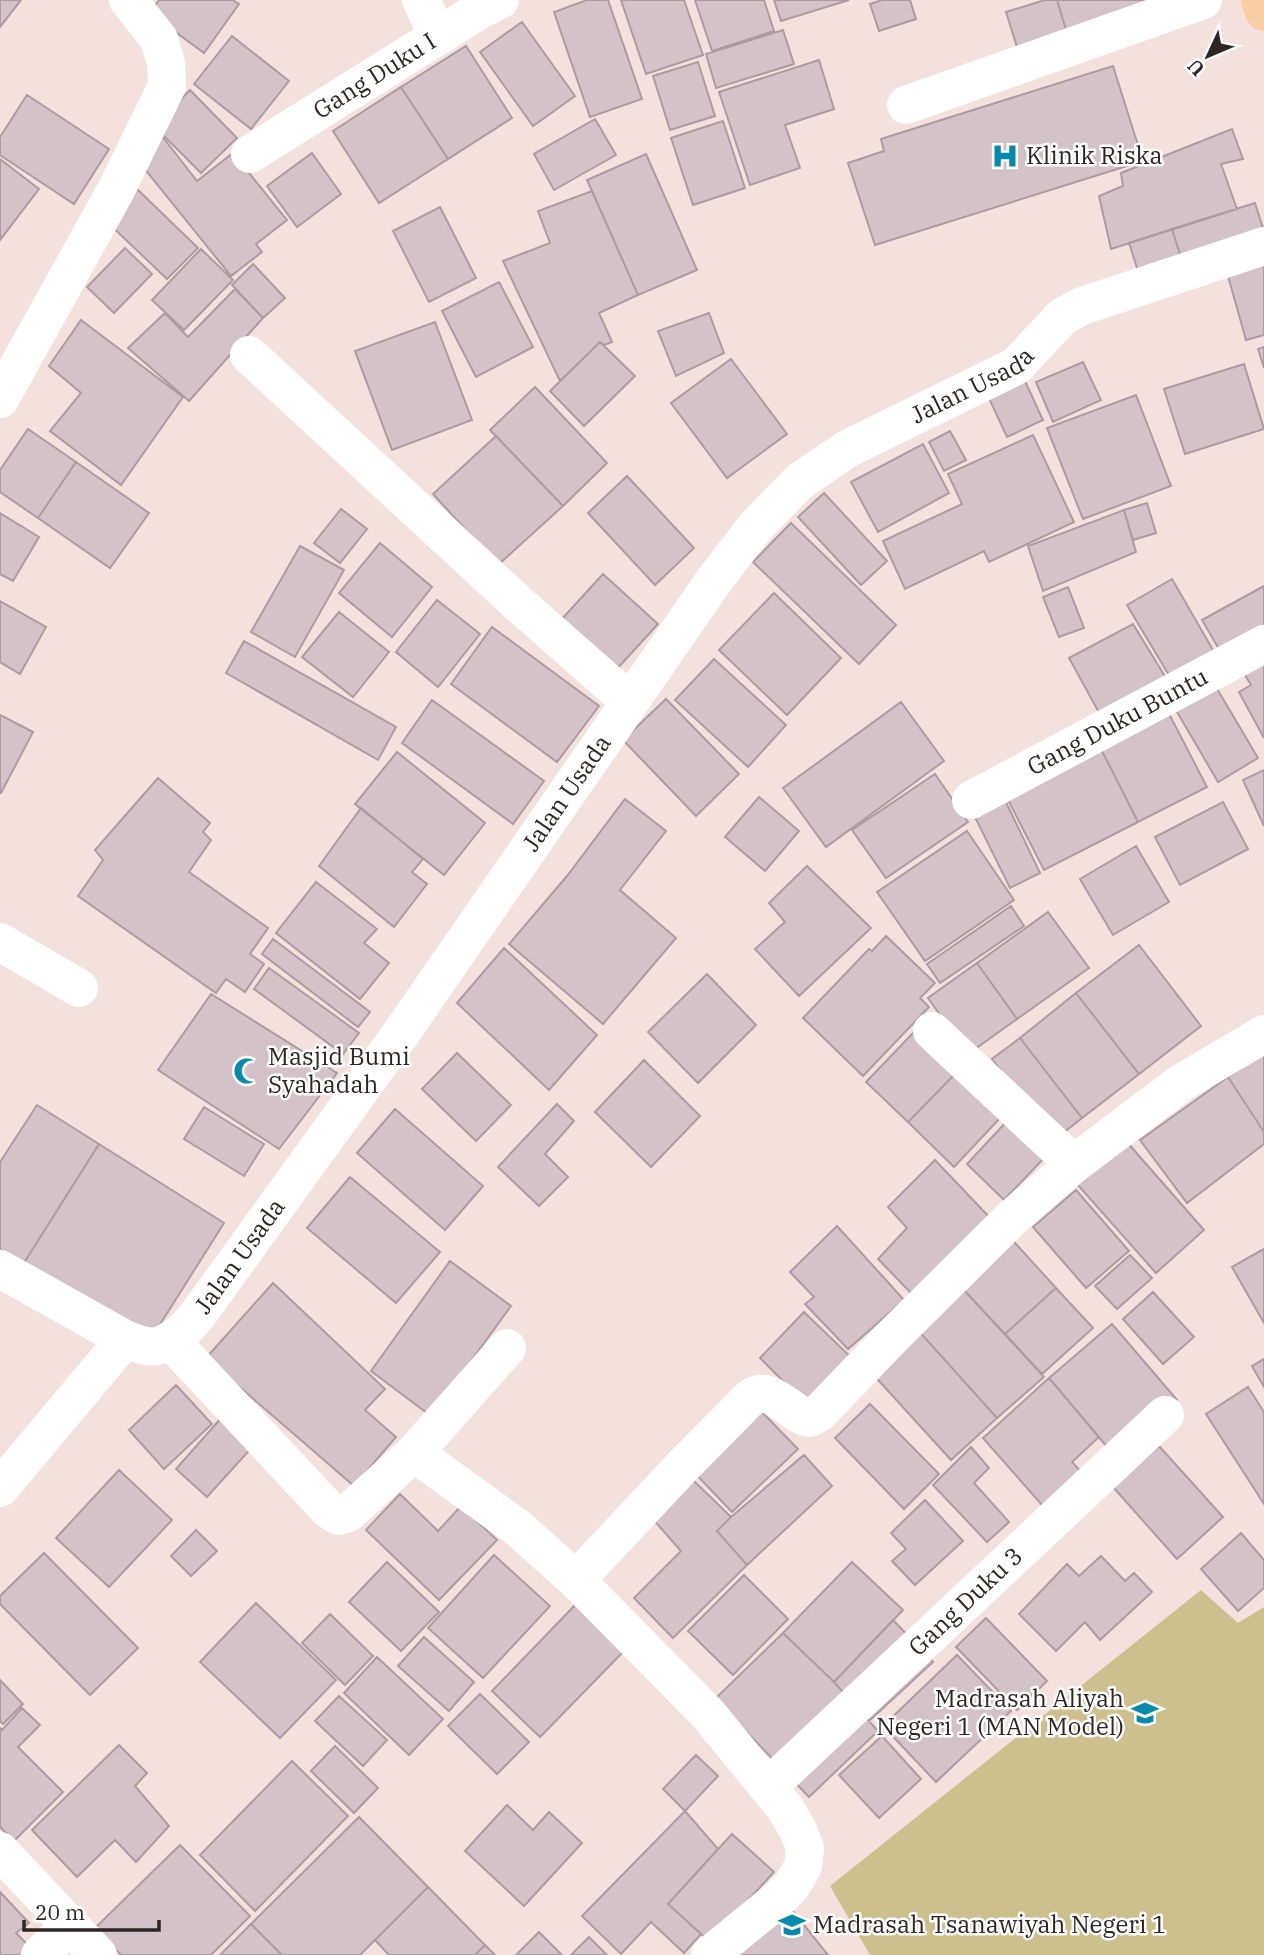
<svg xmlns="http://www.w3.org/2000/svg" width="1264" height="1955" viewBox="0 0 1264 1955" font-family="'IBM Plex Serif',serif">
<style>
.green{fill:#ccc08c}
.building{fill:#d3c3c8;stroke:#ac9ca2;stroke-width:2}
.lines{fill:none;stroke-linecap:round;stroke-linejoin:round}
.street{stroke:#fff;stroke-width:38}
.highway{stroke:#fbcda5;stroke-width:38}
.labels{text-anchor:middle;stroke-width:5;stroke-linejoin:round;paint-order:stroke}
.street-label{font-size:24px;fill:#2d2625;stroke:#fff}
.poi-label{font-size:24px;fill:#2d2625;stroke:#fff;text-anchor:start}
</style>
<rect width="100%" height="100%" fill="#f3e1de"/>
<!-- green -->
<path class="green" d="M1201,1590L1238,1623L1264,1607V1955H870L830,1886Z"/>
<!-- building -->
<path class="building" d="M0,0H21L0,27Z
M159,0H233L239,4L204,53L150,13Z
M587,0H608L642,99L590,117L554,12Z
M621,0H684L703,55L646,74Z
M695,0H764L774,31L712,51Z
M774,0H849L781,21Z
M882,0H910L916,19L879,31L870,4Z
M1045,0H1057L1067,33L1017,47L1006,12Z
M1057,0H1145L1147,7L1067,33Z
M522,22L575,96L533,126L480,52Z
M783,30L794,64L716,88L706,54Z
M232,36L289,81L251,129L194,84Z
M466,46L512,118L448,159L401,87Z
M819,60L834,109L785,125L800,168L750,185L719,92Z
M698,62L715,116L670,130L653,76Z
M1113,66L1143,161L875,245L848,163L884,151L881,139Z
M401,87L448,159L379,203L333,131Z
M190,90L237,138L201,173L154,126Z
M27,95L109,149L74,204L0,155V137Z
M595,119L616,155L554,190L534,154Z
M723,121L745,188L693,205L671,138Z
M1232,129L1243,159L1221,164L1237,209L1111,249L1099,196L1123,186L1121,173Z
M162,136L197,181L233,153L287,220L256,244L262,252L231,276L135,157Z
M312,153L341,194L297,227L267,186Z
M646,154L697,270L638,295L587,180Z
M0,159L39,189L0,240Z
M136,188L198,248L167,279L105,220Z
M592,191L638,295L599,313L612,342L604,345L600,342L560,381L503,261L550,243L538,211Z
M1255,203L1264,231L1183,264L1172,229Z
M440,207L476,278L429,302L393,231Z
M1172,229L1183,264L1140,277L1129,243Z
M125,248L152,274L114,313L87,287Z
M201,249L233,280L184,330L152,300Z
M1264,258V335L1246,340L1226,269Z
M253,264L285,298L263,318L232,285Z
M499,282L533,347L476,377L442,311Z
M235,289L263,318L189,401L128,348L165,313L188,337Z
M709,313L724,353L676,376L658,331Z
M81,320L183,397L121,485L50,431L81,393L49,366Z
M435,322L472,420L392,450L355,351Z
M600,342L635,376L584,426L550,391Z
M1264,347V368L1258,349Z
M731,359L787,434L727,478L671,403Z
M1083,362L1101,400L1053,422L1036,382Z
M1244,364L1264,429L1185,454L1164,389Z
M1024,379L1043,420L1007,437L988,396Z
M535,387L607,463L563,506L490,430Z
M1136,395L1171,486L1083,519L1047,428Z
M28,429L76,462L38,518L0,492V470Z
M950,431L966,460L944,471L929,442Z
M1033,435L1074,522L989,562L984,551L905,589L883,541L962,504L948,474Z
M496,436L563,506L498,565L433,494Z
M923,444L949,493L878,532L851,482Z
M76,462L149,513L110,568L38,518Z
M627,476L694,548L655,585L588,513Z
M824,493L887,561L861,585L798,517Z
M1147,503L1156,533L1133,540L1124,510Z
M341,509L367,529L340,563L314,543Z
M1124,510L1136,552L1043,591L1028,546Z
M0,513L39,537L13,581L0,574Z
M791,523L896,625L859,664L753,562Z
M380,543L432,587L392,637L339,593Z
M300,546L344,570L295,657L251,632Z
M603,574L658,624L616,670L561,620Z
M1172,579L1217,657L1173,682L1127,605Z
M1264,586V626L1220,651L1202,620Z
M1068,587L1084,628L1059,637L1043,597Z
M774,593L841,658L787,715L719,650Z
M437,600L480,634L438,687L396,652Z
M0,601L46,627L20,674L0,662Z
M339,612L389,652L353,697L302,657Z
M1133,624L1169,683L1103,720L1069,658Z
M492,627L599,706L557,762L451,684Z
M244,641L396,727L378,760L226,673Z
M1264,649V738L1239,692L1251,685L1239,665Z
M714,659L786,725L748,767L675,700Z
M1213,682L1258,758L1218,782L1173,705Z
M666,699L739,774L696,816L623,740Z
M432,700L544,781L513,824L402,743Z
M901,702L944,761L826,847L783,788Z
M1167,710L1207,787L1138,822L1099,745Z
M0,715L33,732L1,793H0Z
M1099,745L1138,822L1044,870L1005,794Z
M397,752L485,823L444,875L355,804Z
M1264,770V826L1243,780Z
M935,774L968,822L886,878L852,830Z
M158,778L210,823L203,832L211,840L189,872L268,928L250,954L264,964L245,992L226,979L216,993L78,896L103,860L95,850Z
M1003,796L1040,873L1010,888L972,811Z
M759,797L799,831L765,871L725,837Z
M625,799L666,831L620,890L676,938L603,1024L509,944L567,876Z
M1223,802L1248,849L1180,885L1155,837Z
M361,808L423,859L412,872L427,884L394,927L319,866Z
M967,831L1014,900L925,961L877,892Z
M1136,846L1169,902L1113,935L1080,879Z
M807,866L871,928L799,996L755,949L785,922L769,903Z
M316,882L377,929L364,943L389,963L360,999L276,933Z
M1011,906L1024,926L940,983L927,964Z
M1048,912L1089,968L1017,1019L977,963Z
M886,936L935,983L920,998L929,1007L863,1076L803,1018L869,949L872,951Z
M273,939L370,1012L358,1027L262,954Z
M1139,945L1201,1026L1139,1074L1076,993Z
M504,948L597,1035L549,1090L457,1003Z
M977,963L1017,1019L968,1054L928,998Z
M269,968L359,1033L343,1054L254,989Z
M707,974L756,1025L698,1083L648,1032Z
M1076,993L1139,1074L1082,1118L1020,1038Z
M211,994L337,1073L279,1149L158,1070Z
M914,1032L956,1073L908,1122L866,1082Z
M1020,1038L1082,1118L1054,1140L992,1059Z
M457,1053L511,1105L476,1141L422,1089Z
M1264,1053V1132L1228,1077Z
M644,1060L700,1116L651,1167L595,1112Z
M956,1073L1002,1116L954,1167L908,1122Z
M1228,1077L1264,1132V1144L1187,1203L1140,1140Z
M557,1104L574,1121L545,1154L568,1177L539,1206L498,1167Z
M37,1105L99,1144L22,1266L0,1252V1162Z
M204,1107L264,1144L244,1176L184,1139Z
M395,1109L483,1186L445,1230L357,1153Z
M1008,1120L1046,1156L1004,1200L967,1164Z
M1126,1141L1204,1230L1156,1273L1077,1184Z
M99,1144L224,1223L147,1345L22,1266Z
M935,1160L993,1221L914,1296L878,1259L907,1228L888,1207Z
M350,1177L440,1252L396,1303L307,1228Z
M1076,1190L1129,1251L1086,1288L1033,1227Z
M837,1226L904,1300L848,1349L805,1304L814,1297L790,1272Z
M1006,1233L1056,1288L1005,1334L962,1288Z
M1264,1249V1323L1232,1267Z
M1130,1255L1152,1278L1117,1309L1095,1286Z
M450,1261L511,1306L431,1416L371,1371Z
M273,1283L385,1389L365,1410L396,1437L354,1486L206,1358Z
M962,1288L1044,1377L997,1418L917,1329Z
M1056,1288L1093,1328L1042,1374L1005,1334Z
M1153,1292L1194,1337L1163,1364L1123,1319Z
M804,1312L858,1364L813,1411L760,1358Z
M1112,1324L1177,1400L1113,1454L1049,1378Z
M917,1329L997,1418L951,1460L870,1371Z
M1264,1359V1387L1252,1366Z
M1049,1378L1099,1437L1072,1462L1104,1496L1065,1531L983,1438Z
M176,1385L212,1424L164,1469L129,1430Z
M1248,1387L1264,1412V1504L1206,1414Z
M753,1403L798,1449L732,1512L688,1466Z
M870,1404L939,1474L904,1509L835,1438Z
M222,1417L254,1445L207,1497L176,1469Z
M1159,1446L1223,1517L1177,1559L1113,1487Z
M971,1447L989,1468L974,1483L1009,1522L987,1542L933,1485Z
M804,1455L832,1486L747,1565L717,1531L731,1517Z
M119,1470L172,1520L109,1587L56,1538Z
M691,1478L731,1517L717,1531L747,1565L673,1638L634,1598L681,1551L651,1517Z
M400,1494L438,1531L461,1506L497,1540L439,1600L366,1530Z
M925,1500L963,1541L915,1585L892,1561L906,1549L891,1533Z
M196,1530L217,1551L191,1576L171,1556Z
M1241,1533L1264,1560V1588L1238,1611L1201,1569Z
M44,1553L138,1648L90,1695L0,1604V1596Z
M494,1555L550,1606L483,1678L428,1628Z
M1101,1556L1125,1581L1134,1573L1152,1592L1100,1640L1085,1622L1056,1651L1019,1614L1067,1564L1079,1576Z
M387,1562L439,1612L401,1651L349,1602Z
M852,1562L903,1610L834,1682L783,1633Z
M744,1575L788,1619L733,1675L688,1631Z
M579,1601L627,1648L540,1737L492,1691Z
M256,1603L336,1680L280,1738L200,1662Z
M330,1614L373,1656L345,1685L302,1643Z
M986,1618L1047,1681L1017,1710L956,1647Z
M893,1620L933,1662L869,1721L834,1682Z
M783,1633L834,1682L878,1731L809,1797L715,1699Z
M424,1637L474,1682L449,1711L398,1666Z
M957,1655L1011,1711L936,1782L883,1726Z
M377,1657L443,1719L409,1755L344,1693Z
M0,1680L23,1704L3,1724L0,1721Z
M480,1694L529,1742L497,1774L448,1726Z
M339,1696L387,1740L363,1766L315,1721Z
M22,1708L40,1725L18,1747L63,1792L14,1841L0,1827V1728L2,1730Z
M882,1736L921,1779L879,1818L839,1775Z
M119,1745L147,1773L135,1786L169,1826L136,1862L115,1840L77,1877L32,1830Z
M335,1746L378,1788L354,1813L311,1771Z
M696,1755L718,1776L685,1811L663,1789Z
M292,1761L348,1816L255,1911L200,1855Z
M507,1805L533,1830L549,1812L582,1843L524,1906L465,1851Z
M685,1811L718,1849L668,1904L701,1934L684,1953L651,1922L621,1954L582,1916Z
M359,1817L428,1887L360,1955H282L251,1924Z
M732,1834L774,1872L710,1942L668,1904Z
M180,1845L250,1916L211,1955H121L95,1928Z
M428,1887L485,1945L475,1955H389L375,1940Z
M0,1892L29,1923L16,1933L34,1951L29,1955H0Z
M789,1906L828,1955H728Z
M251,1924L282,1955H220Z
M539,1932L562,1955H516Z
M589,1937L607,1955H571Z
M485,1945L495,1955H475Z"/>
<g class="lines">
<!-- street -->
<g class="street">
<path d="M421,0L438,36"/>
<path d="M906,105L1203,0"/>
<path id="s1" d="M250,154L480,10L500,0"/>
<path d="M249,355L520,605L629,701"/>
<path d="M0,399L116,190L167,86L166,63L159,39L128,0"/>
<path id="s2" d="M971,800L1264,644"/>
<path d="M0,942L79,988"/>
<path d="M932,1031L1074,1164"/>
<path d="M0,1269L125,1339"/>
<path d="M170,1340L329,1510L338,1516L348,1513L414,1453L518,1528L576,1580L708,1714L785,1808L798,1830L805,1848L803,1867L790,1888L776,1901L710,1955"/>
<path d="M414,1453L507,1348"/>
<path id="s3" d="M0,1488L125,1339C132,1342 140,1345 147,1346C168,1350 188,1327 199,1313L397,1039L713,582L755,527L800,481L847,449L1016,366L1063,316L1082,306L1264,246"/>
<path d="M576,1580L680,1469L749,1399C769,1383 786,1409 805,1417L810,1418L819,1413L893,1336L1012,1218L1074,1164L1181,1083L1264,1034"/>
<path id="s4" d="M768,1787L1165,1415"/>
<path d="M0,1851L98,1955"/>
<path d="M40,1955L70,1925"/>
</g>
<!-- highway -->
<path class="highway" d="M1260,0L1264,12"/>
</g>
<!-- icons -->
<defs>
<g id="hospital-bare" transform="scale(2.1)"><path d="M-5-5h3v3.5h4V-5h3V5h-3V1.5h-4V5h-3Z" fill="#038cab" stroke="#fff" stroke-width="2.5" paint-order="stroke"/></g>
<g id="mosque-bare" transform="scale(2.1)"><path d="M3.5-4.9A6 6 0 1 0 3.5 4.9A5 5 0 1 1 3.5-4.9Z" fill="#038cab" stroke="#fff" stroke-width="2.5" paint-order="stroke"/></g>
<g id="school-bare" transform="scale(2.1)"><path d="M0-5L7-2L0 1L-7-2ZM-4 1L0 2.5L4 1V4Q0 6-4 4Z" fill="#038cab" stroke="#fff" stroke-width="2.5" paint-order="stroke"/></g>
</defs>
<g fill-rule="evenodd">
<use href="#hospital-bare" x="1005" y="156"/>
<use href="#mosque-bare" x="247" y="1071"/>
<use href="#school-bare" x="1145" y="1713"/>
<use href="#school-bare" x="792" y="1925"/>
</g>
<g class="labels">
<!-- street labels -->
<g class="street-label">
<text dy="8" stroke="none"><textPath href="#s1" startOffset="147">Gang Duku I</textPath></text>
<text dy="8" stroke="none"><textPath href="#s3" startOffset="1507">Jalan Usada</textPath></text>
<text dy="8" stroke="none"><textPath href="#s2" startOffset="166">Gang Duku Buntu</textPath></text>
<text dy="8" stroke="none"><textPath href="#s3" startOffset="919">Jalan Usada</textPath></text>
<text dy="8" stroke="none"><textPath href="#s3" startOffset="352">Jalan Usada</textPath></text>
<text dy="8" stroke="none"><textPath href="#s4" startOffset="271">Gang Duku 3</textPath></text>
</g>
<!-- poi labels -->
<g class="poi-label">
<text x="1026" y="164">Klinik Riska</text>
<text x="268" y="1065">Masjid Bumi<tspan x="268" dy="28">Syahadah</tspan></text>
<text x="1124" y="1707" text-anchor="end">Madrasah Aliyah<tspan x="1124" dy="28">Negeri 1 (MAN Model)</tspan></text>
<text x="813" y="1933">Madrasah Tsanawiyah Negeri 1</text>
</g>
</g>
<!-- north arrow -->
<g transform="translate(1208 56) rotate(226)" stroke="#ffffff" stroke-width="5" paint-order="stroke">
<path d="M0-5L12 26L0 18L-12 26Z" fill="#2d2625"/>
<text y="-10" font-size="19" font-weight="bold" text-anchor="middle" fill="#2d2625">U</text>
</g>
<!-- scale -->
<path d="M24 1920v10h135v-10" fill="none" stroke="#2d2625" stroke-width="3.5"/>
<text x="35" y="1920" font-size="21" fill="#2d2625" stroke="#ffffff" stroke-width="5" paint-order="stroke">20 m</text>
</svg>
